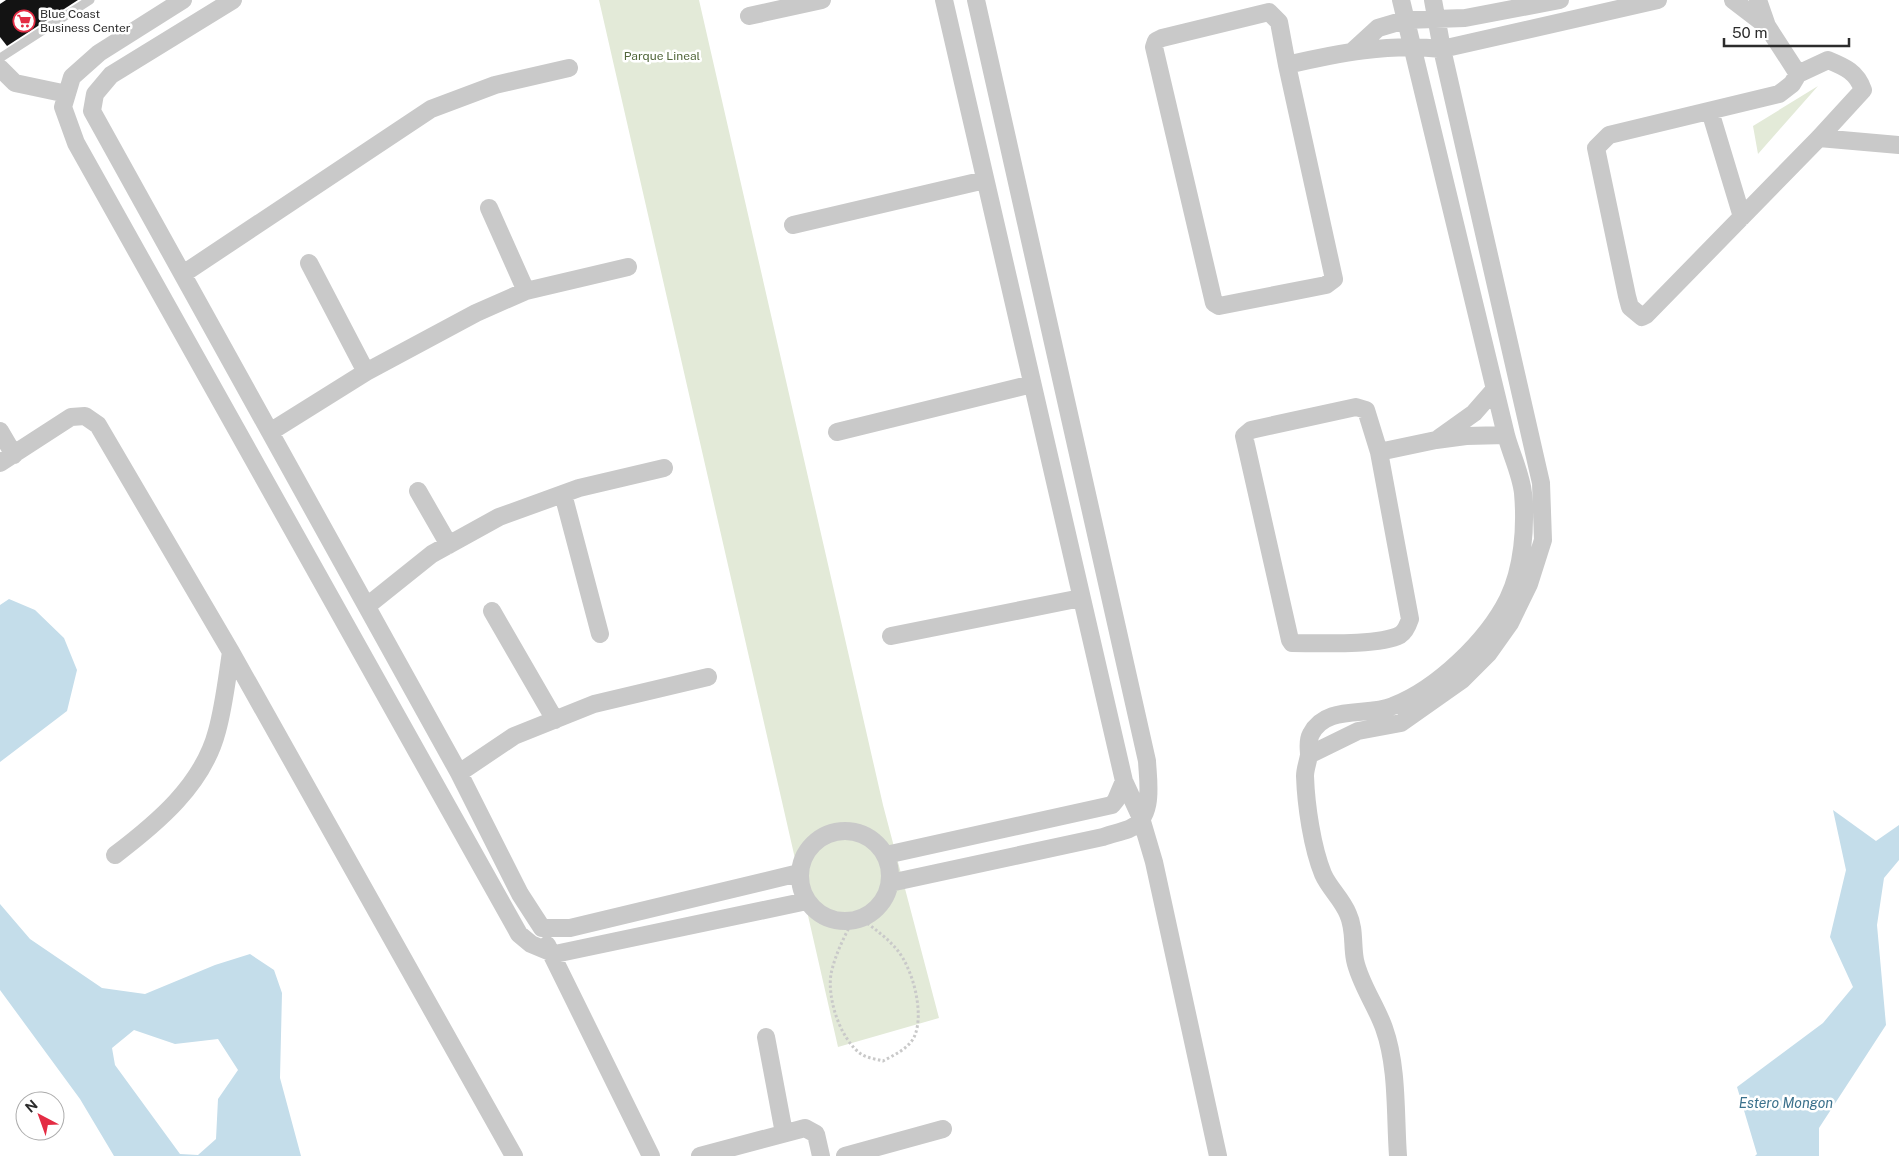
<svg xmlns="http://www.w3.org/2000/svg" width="1899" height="1156" viewBox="0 0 1899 1156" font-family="'Public Sans',sans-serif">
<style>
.green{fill:#e3ead8}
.water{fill:#c4ddea;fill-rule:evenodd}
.building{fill:#131313}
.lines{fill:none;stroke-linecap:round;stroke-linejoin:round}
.path{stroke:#c9c9c9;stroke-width:3;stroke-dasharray:2.5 2.5;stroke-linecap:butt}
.lane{stroke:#c9c9c9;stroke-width:9}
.street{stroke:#c9c9c9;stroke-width:18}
.labels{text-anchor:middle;stroke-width:5;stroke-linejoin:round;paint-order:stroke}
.poi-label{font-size:12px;fill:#2c2c2c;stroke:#fff;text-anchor:start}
.park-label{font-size:12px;fill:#51663a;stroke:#fff}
.water-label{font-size:14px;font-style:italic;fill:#3b718c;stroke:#fff}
</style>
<rect width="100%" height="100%" fill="#fff"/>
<!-- green -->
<path class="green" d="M599,0H699L883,805L939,1018L838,1047Z
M1818,86L1758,154L1753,126Z"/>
<!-- water -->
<path class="water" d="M9,599L35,610L64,638L77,670L67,711L0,762V605Z
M1833,810L1876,841L1899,825V860L1884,878L1877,925L1886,1025L1819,1128V1156H1755L1757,1154L1737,1087L1823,1023L1853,987L1830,937L1846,870Z
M0,904L30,939L102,988L145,994L215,965L250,954L274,970L282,993L280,1078L301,1156H114L80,1099L0,990ZM134,1030L175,1044L218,1039L238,1070L218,1099L216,1139L198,1155L180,1154L115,1065L112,1048Z"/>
<!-- building -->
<path class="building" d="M6,0H78L7,46L0,37V4Z"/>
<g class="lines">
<!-- path -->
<path class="path" d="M853,920C844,937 835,955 831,974C827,998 840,1039 861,1054C867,1058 876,1059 883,1061C894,1055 910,1048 915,1035C924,1012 913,970 898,951C888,938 874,929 861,918"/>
<!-- lane -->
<path class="lane" d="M0,58L90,0"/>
<!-- street -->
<path class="street" d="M183,0L99,53L72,77L63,107L76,143L519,934L531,944L555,954L807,901
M233,0L111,75L95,94L92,111L459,773L520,894L542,928H570L799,873
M1733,0L1767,26
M1758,0L1767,26L1798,74
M1269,12L1279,22L1287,65L1334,279L1326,285L1219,306L1214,303L1154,47L1156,41L1162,38Z
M749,16L822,0
M1354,50L1378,28L1405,20L1465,18L1560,0
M1828,60C1845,67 1857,72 1863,90L1819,138L1646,315L1642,317L1630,307L1627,296L1596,148L1609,135L1779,94L1792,84L1798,74Z
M1287,65C1338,53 1389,43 1442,49L1658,0
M0,68L15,83L67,94
M1710,111L1742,217
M1819,138L1899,145
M489,208L526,291
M793,225L985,180
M309,263L366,372
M183,274L431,109L495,85L569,68
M1356,407L1366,410L1379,452L1410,619C1408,625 1405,632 1400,635C1379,646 1317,643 1292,643L1290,640L1244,436L1251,430Z
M0,431L14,455
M270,432L366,372L476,313L526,291L628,267
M837,432L1032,384
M1439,438L1474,413L1495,389
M1379,452L1436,440L1466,436L1506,435
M0,463L71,417L85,416L98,425L231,652L514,1156
M418,491L449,545
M563,494L600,634
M367,606L432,554L499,517L579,488L664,468
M492,611L555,720
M891,636L1081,598
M1309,755L1358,731L1401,723L1462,680L1488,654L1510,623L1529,584L1543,540L1541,483L1442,49L1433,0
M459,773L514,736L594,704L708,677
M1124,781L1141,818L1154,862L1218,1156
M800 876a45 45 0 1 1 90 0a45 45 0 1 1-90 0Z
M115,855C157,823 203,785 217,731C224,706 227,678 231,652
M886,855L1112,805L1116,800L1124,781L944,0
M890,883L1103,837C1112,834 1121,832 1129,829C1155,818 1148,782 1147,761L976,0
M547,945L651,1156
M766,1037L784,1133
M700,1156L805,1128L816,1134L821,1156
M845,1156L943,1129
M1398,1156C1395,1115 1398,1067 1384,1028C1376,1005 1360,984 1355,960C1352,945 1355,929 1348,914C1342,899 1329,888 1323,874C1312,847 1306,805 1305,776C1305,769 1308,762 1309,755C1309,748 1307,741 1311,734C1326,704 1367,717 1393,706C1437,689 1487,641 1508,599C1523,568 1526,527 1523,493C1521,474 1511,454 1506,435L1401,0"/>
</g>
<!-- icons -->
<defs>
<g id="supermarket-ring" transform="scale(1.125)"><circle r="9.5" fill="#fff" stroke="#e42c44" stroke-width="1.5"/><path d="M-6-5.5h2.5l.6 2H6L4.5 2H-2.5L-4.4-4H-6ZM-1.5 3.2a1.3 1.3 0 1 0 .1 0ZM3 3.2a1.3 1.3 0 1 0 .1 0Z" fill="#e42c44"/></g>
</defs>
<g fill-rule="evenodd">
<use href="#supermarket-ring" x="24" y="21"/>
</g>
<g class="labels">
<!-- poi labels -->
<g class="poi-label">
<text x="40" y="18">Blue Coast<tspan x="40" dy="14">Business Center</tspan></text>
</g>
<!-- park labels -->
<g class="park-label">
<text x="662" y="60">Parque Lineal</text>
</g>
<!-- water labels -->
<g class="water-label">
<text x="1786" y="1108">Estero Mongon</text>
</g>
</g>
<!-- north arrow -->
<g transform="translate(40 1116) rotate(319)"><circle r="24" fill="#ffffff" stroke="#ababab"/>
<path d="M0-4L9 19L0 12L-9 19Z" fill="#e42c44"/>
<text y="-8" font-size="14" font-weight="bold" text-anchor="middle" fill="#2c2c2c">N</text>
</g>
<!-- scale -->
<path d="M1724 38v8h125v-8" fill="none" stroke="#2c2c2c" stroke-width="2.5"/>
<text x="1732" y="38" font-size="15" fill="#2c2c2c" stroke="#ffffff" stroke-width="4" paint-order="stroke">50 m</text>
</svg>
